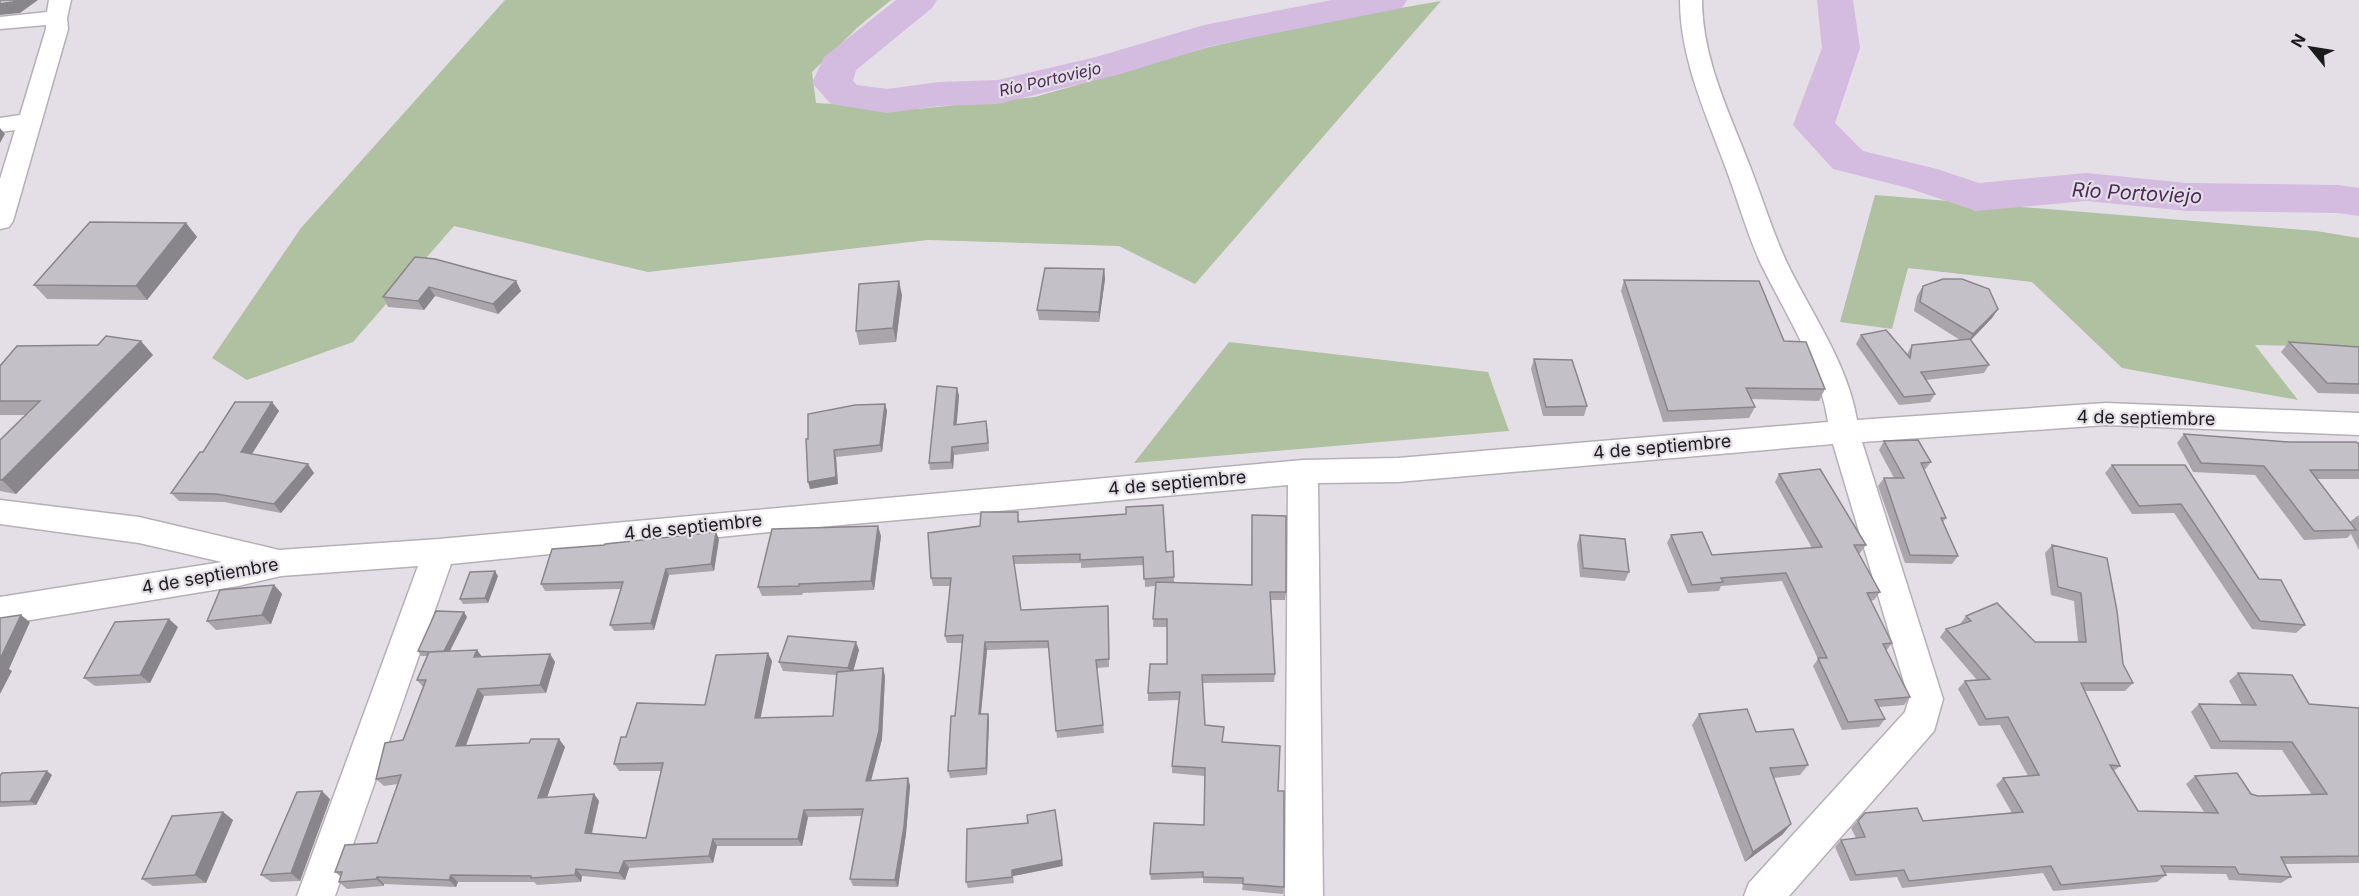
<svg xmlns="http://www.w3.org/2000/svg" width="2359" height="896" viewBox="0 0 2359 896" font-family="Inter,sans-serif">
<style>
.green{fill:#afc1a1}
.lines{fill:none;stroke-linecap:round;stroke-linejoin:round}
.river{fill:#d4bbe0;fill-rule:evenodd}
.minor-casing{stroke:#b5b0b7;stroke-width:3}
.minor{fill:#fff;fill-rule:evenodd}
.wall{fill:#a9a5ab}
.shaded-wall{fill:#89868b}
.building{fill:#c4c0c7;stroke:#89868b;stroke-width:1.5}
.labels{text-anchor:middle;stroke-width:4.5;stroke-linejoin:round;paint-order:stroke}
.far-water-label{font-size:16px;font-style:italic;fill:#4b2a59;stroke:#e4dfe6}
.street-label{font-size:18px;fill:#1c1b1d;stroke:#e4dfe6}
.water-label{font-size:20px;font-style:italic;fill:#4b2a59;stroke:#e4dfe6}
</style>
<rect width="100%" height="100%" fill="#e4dfe6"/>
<!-- green -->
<path class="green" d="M505,0H891L858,27L812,72L816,103L918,109L1035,97L1209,47L1325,21L1441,1L1195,284L1119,246L928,240L648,272L454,226L353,342L247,380L212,358L301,228Z
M1875,195L2316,231L2359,238V347L2255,345L2298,400L2122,368L2032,282L1908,268L1892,329L1840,322Z
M1229,342L1488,372L1509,431L1134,463Z"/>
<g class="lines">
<!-- river -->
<path class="river" d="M896,0H937L932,8L856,70L853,81L857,85L887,89L939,82L998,80L1096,57L1204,25L1332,0H1407L1402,8L1211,46L1121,74L998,104L939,106L887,113L831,104L812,83L824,57Z
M1817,0H1853L1860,48L1835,123L1863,151L1937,169L1979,183L2086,173L2187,183L2338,185L2359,188V216L2338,213L2187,211L2086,201L1976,211L1908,188L1833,169L1793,125L1822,48Z"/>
<!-- minor casing -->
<g class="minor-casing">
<path id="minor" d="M49,0H71L67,18L68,29L13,221L9,227L0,229V179L15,130L0,132V118L20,115L46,29V25L0,29V17L47,12Z
M1680,0H1702C1702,59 1730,114 1751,169C1763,200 1773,233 1787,263C1811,313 1848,364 1857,420L2106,403L2359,413V435L2106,425L1862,442L1943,699L1934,731L1789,896H1744L1749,883L1905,712L1909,699L1833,444L1398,482L1318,483L1323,896H1285L1288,485L808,528L451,564L335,896H297L418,566L281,576L238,586L0,625V597L222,562L139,543L0,524V500L139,517L279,550L439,539L1303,460L1398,458L1828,422C1820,366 1786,315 1761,264C1748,236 1739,204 1728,174C1708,118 1680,61 1680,0Z"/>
</g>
<!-- minor -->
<use href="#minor" class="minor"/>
</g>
<!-- wall -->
<path class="wall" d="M186,223L197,237L147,300L47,299L34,285Z
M435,259L516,281L521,291L498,314L435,296L424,310L388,307L383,297Z
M1104,269L1105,279L1099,322L1039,320L1037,310Z
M1624,280L1784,341L1825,389L1819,401L1751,399L1755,407L1749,418L1663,422L1621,291Z
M1923,286L1998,309L1992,318L1971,340L1989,365L1984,373L1926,380L1935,394L1930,402L1899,405L1856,344L1861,335L1907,354L1912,345L1960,340L1914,311L1917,296Z
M902,295L896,342L859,345L856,331Z
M2289,342L2359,347V394L2318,393L2281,352Z
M153,355L16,494L0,491V440L26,415H0V366Z
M1534,359L1587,406L1584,416H1543L1531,369Z
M957,388L959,396L956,424L988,429L989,451L954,455L953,469L930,470L929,463Z
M272,402L279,411L252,454L314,473L281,513L224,502L179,501L171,493L203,452Z
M885,404L887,411L882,452L836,457L838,484L810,489L808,439Z
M2184,434L2289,442L2359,444V479H2317L2350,522L2357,516H2359V550L2351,534L2347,538L2304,540L2255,475L2193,472L2177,443Z
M1884,441L1931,462L1924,471L1946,518L1943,522L1958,556L1952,564L1905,563L1878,486L1884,478H1894L1879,450Z
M2112,465H2185L2259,579L2305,625L2296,633L2252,629L2174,513L2132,514L2105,473Z
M1779,474L1866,545L1860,553H1858L1880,592L1874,600L1870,601L1892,643L1886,651L1910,697L1904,705L1879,707L1885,719L1879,727L1842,730L1813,666L1818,659L1782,581L1721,586L1719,591L1688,593L1667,543L1671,535L1712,555L1812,548L1775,482Z
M1252,515L1286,592L1285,600H1271L1275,674L1274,682L1203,683L1205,725L1278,791L1284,887L1283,894L1242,890L1243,884L1203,883V878L1151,880L1150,874L1204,825L1205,776L1172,773V766L1179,700L1148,701V693L1167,664V627H1153L1155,586L1145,587L1144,565L1081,568V563L1014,564L1021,610L1108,614L1109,667L1097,668L1104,733L1057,738L1049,648L987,650L981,714H988L989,721L987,775L950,778L948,771L963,643H947L945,636L951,586H933L931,578L980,526L1020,520L1019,522L1166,552L1173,551L1174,583L1251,585Z
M1580,535L1629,572L1625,581L1580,577L1577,544Z
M881,536L874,590L803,593L802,595L762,596L758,587Z
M719,539L714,571L669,575L654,630L614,631L610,625L621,589L545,591L541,584Z
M2052,545L2107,558L2123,664L2133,683L2125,691H2085L2120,766L2114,771L2138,811L2204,812L2186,784L2195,776L2258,796L2312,795L2282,750L2211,749L2191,712L2199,704L2242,705L2229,681L2238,673L2309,704L2359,708V863L2285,864L2291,877L2281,883L2229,880L2226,874L2165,873L2166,875L2157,882L2053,891L2043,873L1902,888L1897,877L1850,881L1835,847L1841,840L1856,838L1851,828L1865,813L1923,821L2012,813L1996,785L2003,778L2028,776L2000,725L1979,726L1958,689L1965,681L1977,680L1940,637L1946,629L1961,624H1960L1966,616L2035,642H2078L2074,601L2051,595L2045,553Z
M498,576L488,603L463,604L460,599Z
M274,585L282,594L271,624L216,630L207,621Z
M467,617L450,651L482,657L550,654L555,662L546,693L484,696L466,746L565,747L546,798L594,794L599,801L592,834L646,838L661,771H619L614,764L626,737L705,705L772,661L760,718L833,716L836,675L783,671L779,662L859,650L853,671L885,676L882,739L871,781L908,778L910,786L906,834L898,887L853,886L850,879L862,816L808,817L802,846H717L713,863L629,868L625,880L582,876L581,882L537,885L534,882H458L456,887L384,884V886L347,889L339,882L341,877L335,872L377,843L398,784L384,786L376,779L403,740L423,687L417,680L427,656H421L418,651Z
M178,627L150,683L95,686L84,678Z
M1699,714L1756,732L1808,765L1800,775L1774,778L1783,834L1745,862L1692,725Z
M52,775L36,805L0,807V776Z
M330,799L300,881L271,882L261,875Z
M223,812L233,820L206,883L153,886L142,879Z
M1063,866L1013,876L1014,883L968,888L966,882Z"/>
<!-- shaded-wall -->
<path class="shaded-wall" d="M15,0H38L20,13L0,15V4Z
M0,128L5,134L0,143Z
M186,223L197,237L147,300L136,286Z
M1104,269L1105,279L1099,322V312Z
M516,281L521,291L498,314L493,304Z
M899,281L902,295L896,342L893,328Z
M429,287L435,296L424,310L418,301Z
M1998,309L1992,318L1967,344L1973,334Z
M141,341L153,355L16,494L2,480Z
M957,388L959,396L956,433L954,425Z
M272,402L279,411L248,460L241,452Z
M885,404L887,411L882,452L880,445Z
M952,447L954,455L953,469L951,462Z
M834,450L836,457L838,484L810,489L808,482Z
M308,464L314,473L281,513L274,504Z
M878,526L881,536L874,590L871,581Z
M716,532L719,539L714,571L711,564Z
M666,569L669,575L654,630L651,623Z
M495,571L498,576L488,603L485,598Z
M274,585L282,594L271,624L262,615Z
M464,612L467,617L446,658L443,653Z
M21,615L30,622L9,669L12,671L0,694V659Z
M169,619L178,627L150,683L140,675Z
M856,642L859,650L852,676L848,668Z
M985,642L987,650L980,722L979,714Z
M477,650L483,658L474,657Z
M768,653L772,661L759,726L755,718Z
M550,654L555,662L546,693L540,685Z
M883,668L885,676L882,739L869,788L866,781Z
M478,689L484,696L463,753L456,746Z
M988,714L989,721L987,775L986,768Z
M559,739L565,747L544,806L538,798Z
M47,771L52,775L36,805L30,801Z
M908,778L910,786L906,834L898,887L895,880Z
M322,791L330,799L300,881L291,873Z
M594,794L599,801L590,840L585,833Z
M804,810L808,817L802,846L798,839Z
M1055,810L1063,866L1013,876L1014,883L1012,870Z
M223,812L233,820L206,883L195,875Z
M1791,824L1783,834L1745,862L1753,852Z
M713,839L717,846L713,863L709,856Z
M624,861L629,868L625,880L619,873Z
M576,869L582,876L581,882L575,875Z
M451,875L458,882L456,887L449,880Z
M377,877L384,884V886L376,879Z"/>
<!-- building -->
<path class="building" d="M0,0H15L13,2L0,4Z
M90,222L186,223L136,286L34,285Z
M415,257L435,259L516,281L493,304L429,287L418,301L383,297Z
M1045,268L1104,269L1099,312L1037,310Z
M1943,279H1962L1989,289L1998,309L1973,334L1920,302L1923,286Z
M1624,280L1759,281L1784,341L1806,342L1825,389L1746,388L1755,407L1668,411Z
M899,281L893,328L856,331L859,284Z
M1886,330L1910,358L1912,345L1970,339L1989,365L1921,372L1935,394L1904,397L1861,335Z
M106,336L141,341L2,480H0V440L40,401H0V366L17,346L98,345Z
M2289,342L2359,347V384L2327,383Z
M1534,359L1572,360L1587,406L1546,407Z
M937,386L957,388L954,425L986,421L988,443L952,447L951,462L929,463Z
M235,402H272L241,452L308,464L274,504L217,494L171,493L200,452H203Z
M885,404L880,445L834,450L836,477L808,482L806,439H808V414L855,405Z
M2184,434L2289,442H2356L2359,444V470H2310L2356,530L2314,531L2264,466L2201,463Z
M1918,440L1931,462L1921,463L1946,518H1941L1958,556L1910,555L1884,478H1904L1884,441Z
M2112,465H2185L2259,579L2281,580L2305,625L2260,621L2181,504L2139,506Z
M1820,469L1866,545H1854L1880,592L1867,593L1892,643L1883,644L1910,697L1875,700L1885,719L1848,722L1818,658H1827L1786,573L1721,578L1723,582L1692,585L1671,535L1702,532L1712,555L1822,547L1779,474Z
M1163,505L1166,552L1173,551L1174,577L1144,579L1143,557L1080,560V554L1013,556L1021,610L1108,606L1109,659L1096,660L1103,725L1056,731L1048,641L985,642L979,714H988L986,768L948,771L951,716H955L963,635L945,636L951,578H931L928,533L980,526L981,512H1018V522L1126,514V507Z
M1252,515L1286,516V592H1270L1275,674L1202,675L1205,725L1224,727L1222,742L1280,746L1278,791H1284V887L1243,884V878L1203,877V872L1150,874L1154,823L1204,825L1205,768L1172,766L1180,692L1148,693L1150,664H1167V619H1153L1156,582L1252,585Z
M878,526L871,581L799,584V586L758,587L772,529Z
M716,532L711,564L666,569L651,623L610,625L623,582L541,584L552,549L604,545L605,544Z
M1580,535L1625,539L1629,572L1583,568Z
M2052,545L2107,558L2117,611L2123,664L2133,683H2081L2120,766L2110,765L2138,811L2218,813L2195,776L2237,773L2251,794L2258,796L2327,794L2292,742L2220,741L2199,704L2256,705L2238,673L2292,675L2309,704L2359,708V856L2281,857L2291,877L2239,874L2235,867L2161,866L2166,875L2061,885L2051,866L1909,881L1904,870L1856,875L1841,840L1865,837L1858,821L1865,813L1917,808L1923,821L2023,812L2003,778L2039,775L2008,717L1986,719L1965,681L1990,679L1946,629L1971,621L1966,616L1997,603L2035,642H2086L2081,593L2058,587Z
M495,571L485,598L460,599L470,572Z
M274,585L262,615L207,621L220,590Z
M436,611L464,612L444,651L429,652L418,651Z
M21,615L0,659V618Z
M169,619L140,675L84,678L115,622Z
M788,636L856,642L848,668L779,662Z
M477,650L474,657L550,654L540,685L478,689L456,746L529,743L531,739H559L538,798L594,794L585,833L646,838L663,763L614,764L621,737H626L637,703L705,705L716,655L768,653L755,718L833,716L837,672L883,668L879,731L866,781L908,778L904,827L895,880L850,879L863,809L804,810L798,839H713L709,856L624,861L619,873L576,869L575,875L531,878V876L451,875L449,880L377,877L376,879L339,882L342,872H335L345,845L377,843L401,775L376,779L385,743L403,740L426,680H417L429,652Z
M1747,709L1756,732L1793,729L1808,765L1770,768L1791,824L1753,852L1699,714Z
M47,771L30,801L0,802V776L2,773Z
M322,791L291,873L261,875L297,792Z
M1055,810L1062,860L1012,870V877L966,882L967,829L1028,823L1027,815Z
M223,812L195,875L142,879L172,816Z"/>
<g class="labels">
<!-- far-water labels -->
<g class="far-water-label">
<text transform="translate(1050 79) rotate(-13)" y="6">Río Portoviejo</text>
</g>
<!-- street labels -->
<g class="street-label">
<text transform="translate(2146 418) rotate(1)" y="6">4 de septiembre</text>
<text transform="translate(1662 447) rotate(-5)" y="6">4 de septiembre</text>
<text transform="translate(1177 483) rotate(-5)" y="6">4 de septiembre</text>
<text transform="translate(693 527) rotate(-6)" y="6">4 de septiembre</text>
<text transform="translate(210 576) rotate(-10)" y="6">4 de septiembre</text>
</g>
<!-- water labels -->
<g class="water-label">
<text transform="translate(2137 193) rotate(3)" y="7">Río Portoviejo</text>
</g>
</g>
<!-- north arrow -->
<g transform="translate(2311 48) rotate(300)" stroke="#e4dfe6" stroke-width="4.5" paint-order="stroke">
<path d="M0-4.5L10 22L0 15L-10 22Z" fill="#1c1b1d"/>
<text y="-9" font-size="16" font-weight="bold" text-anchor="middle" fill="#1c1b1d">N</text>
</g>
</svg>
